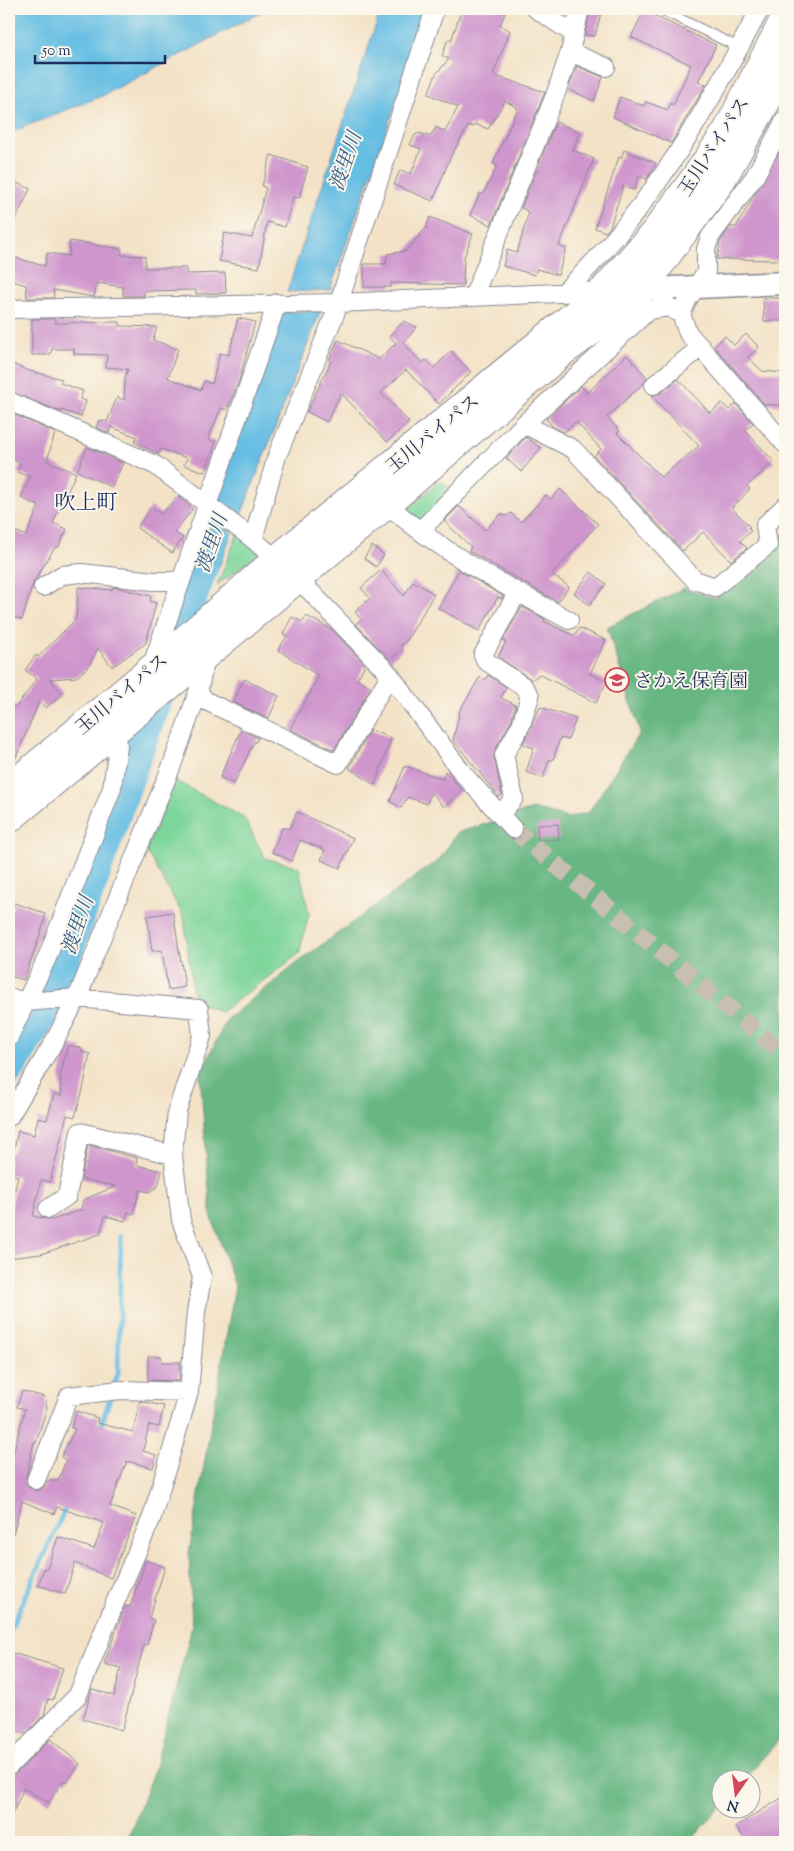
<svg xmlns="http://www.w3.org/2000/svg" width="794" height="1851" viewBox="0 0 794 1851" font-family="'Sorts Mill Goudy','Noto Serif JP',serif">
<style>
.green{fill:#7fd69b;stroke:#4d827c}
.forest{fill:#67b783;stroke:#417370}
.water{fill:#66bee3;stroke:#4076a0}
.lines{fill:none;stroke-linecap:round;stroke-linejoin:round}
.stream{stroke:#66bee3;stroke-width:5}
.river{stroke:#66bee3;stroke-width:31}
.building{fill:#cf96cd}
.minor-tunnel{stroke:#c8beb1;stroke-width:18;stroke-dasharray:18 9;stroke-linecap:butt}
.service-casing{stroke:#878892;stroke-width:11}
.minor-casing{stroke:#878892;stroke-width:20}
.tertiary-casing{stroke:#878892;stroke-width:25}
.trunk-casing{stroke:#878892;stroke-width:30}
.service{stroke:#fff;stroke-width:9}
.minor{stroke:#fff;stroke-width:18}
.tertiary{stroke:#fff;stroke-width:22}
.trunk{stroke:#fff;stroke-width:28}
.trunk-bridge-casing{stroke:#878892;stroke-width:30;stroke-linecap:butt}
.trunk-bridge{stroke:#fff;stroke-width:28}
.labels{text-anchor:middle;stroke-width:4;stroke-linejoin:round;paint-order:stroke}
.street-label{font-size:19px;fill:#1b2f5e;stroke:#fbf7ec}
.poi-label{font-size:19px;fill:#1b2f5e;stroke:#fbf7ec;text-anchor:start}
.water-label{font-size:20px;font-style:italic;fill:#325a86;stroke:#fbf7ec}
.quarter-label{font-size:21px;fill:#1b2f5e;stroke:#fbf7ec}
</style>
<rect width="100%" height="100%" fill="#fbf7ec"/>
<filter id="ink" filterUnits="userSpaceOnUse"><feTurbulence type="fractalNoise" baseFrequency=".02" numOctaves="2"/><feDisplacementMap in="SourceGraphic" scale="10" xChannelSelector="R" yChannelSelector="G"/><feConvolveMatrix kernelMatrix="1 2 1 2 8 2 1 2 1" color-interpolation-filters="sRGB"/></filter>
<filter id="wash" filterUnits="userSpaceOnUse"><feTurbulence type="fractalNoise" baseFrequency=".0096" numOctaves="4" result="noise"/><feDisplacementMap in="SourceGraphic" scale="20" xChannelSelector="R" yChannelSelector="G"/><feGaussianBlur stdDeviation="1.12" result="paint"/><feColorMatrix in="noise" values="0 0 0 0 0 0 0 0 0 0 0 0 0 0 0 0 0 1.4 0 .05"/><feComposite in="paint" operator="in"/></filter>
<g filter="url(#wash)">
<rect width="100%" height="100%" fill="#f3e2c6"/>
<!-- green -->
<path class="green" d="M440,481L452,490L420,523L406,510Z
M238,533L260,553L217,585Z
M176,781L244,818L265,858L299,867L309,914L299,954L221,1012L194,1001L184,917L146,850Z"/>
<!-- forest -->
<path class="forest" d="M785,532V1733L745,1778H722L721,1806L690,1842H127L155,1767L192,1627L189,1553L235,1286L211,1215L200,1074L227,1019L305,957L440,859L457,833L533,809L568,818L589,812L640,732L607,627L684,588L714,598L731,589Z"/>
<!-- water -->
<path class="water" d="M9,9H267L104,95L9,133Z
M381,9H429L330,290L287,292Z
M321,310L240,518L216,498L280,313Z
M213,516L232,533L210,590L182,613Z"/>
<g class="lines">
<!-- stream -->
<path class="stream" d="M100,1429L118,1373L121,1236
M9,1632L67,1505"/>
<!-- river -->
<path class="river" d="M9,1070L42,1015L58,979L203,566"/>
</g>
<g id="blocks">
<!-- building -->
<path class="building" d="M462,9H507L500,25L510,31L493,75L545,92L491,225L470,215L480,193L483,195L497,166L493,163L518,108L505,101L488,129L475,124L473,127L469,125L450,158L433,201L394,185L400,170L411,174L421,149L410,145L415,135L420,133L430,137L436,127L445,132L458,107L428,94L436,74L449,59L442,56L448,39L451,41Z
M590,9H602L595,36L585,35Z
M644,11L716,45L698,82L706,85L671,143L613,117L620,97L644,106L646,102L668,110L670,103L673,105L691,65L631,37Z
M577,66L603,77L594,101L568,89Z
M556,122L580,132L573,150L594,159L559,246L566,249L558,275L537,269L535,275L503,266L507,250L517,253L528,215L527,211L521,208Z
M785,142V250H781L780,260L717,259L720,242L730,227H736Z
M624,150L656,163L647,179L639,176L634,190L623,186L610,227L606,232L595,228L619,157L621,158Z
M271,155L308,167L299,198L293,197L285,227L267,222L259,268L219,261L224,233L252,238L266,188L262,186Z
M9,179L30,189L9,234Z
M430,217L473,234L464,257L463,285L391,283V287H364V264H386L387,254L406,251L426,228Z
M70,241L122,249L121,255L145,256V268H186V274L225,273L226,293L196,294V290L144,291V296H123V287L97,283L94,297L53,290L54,298H27L26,285L9,280V256L45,266L47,253L69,256Z
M763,298H785V321H764Z
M238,318L255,322L239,381L227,410L221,408L208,439L216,442L205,472L184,465L187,458L161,449L158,454L134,442L137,437L111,427L109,433L96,427L99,420L107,422L117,397L124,400L125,377L128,369L106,367L107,355L74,354V349H52L50,355H32V319H55V323L120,322V326L157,327L153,340L178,349L168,378L201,390L204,381L212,384L220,353L229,355Z
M404,321L417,327L403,343L422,363L426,360L434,368L451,351L471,372L439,404L406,370L381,393L409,422L387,442L341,393L327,422L307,412L331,361L329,360L338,340L379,359L396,343L389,336Z
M746,334L759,347L748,357L762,371L785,373V406L764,404L714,346L725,336L734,345Z
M627,355L647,377L644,383L607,417L620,431L617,433L661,477L699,446L652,396L661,393L678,379L710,413L722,403L729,410L736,404L753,423L745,430L774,462L747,486L750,489L732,508L750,527L748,528L751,531L740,541L747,548L731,561L703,532L683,551L594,456L601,449L576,422L564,432L553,427L546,419L581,386L587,393Z
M9,362L26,370L62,379L60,383L83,391L80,399L86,401L81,417L61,410V412L9,391Z
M9,412L55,433L47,461L76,473L53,523L67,529L58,548L55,547L33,583L22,620L9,615V528L26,536L39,506L21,498L30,477L17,472L21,464L9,458Z
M526,437L541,448L521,472L506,458Z
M87,447L123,463L112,487L77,471Z
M560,489L598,524L552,574L569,587L558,602L469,551L471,547L444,521L459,506L485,530L501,514L507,516L511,513L521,522L546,495L551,499Z
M178,496L193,509L174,532L183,538L172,553L137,528L151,507L161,514Z
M372,546L384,555L376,567L364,558Z
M381,570L404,596L413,581L434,594L407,640L400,646L403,649L390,660L356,624L361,619L355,612L370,598L361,588Z
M459,570L503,596L502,599L498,597L479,631L438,608Z
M591,572L606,584L589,605L574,593Z
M78,587L112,590L113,587L119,588L151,596L150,601L156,603L146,643L112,667L98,648L89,666L77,677L50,679L63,694L46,708L39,702L13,764L9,768V704L16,707L37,679L25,670L36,655L38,657L76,619Z
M522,607L545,619L544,621L575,636L579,628L606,640L590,674L607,681L596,703L539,674L532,680L498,657L506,642L503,640Z
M306,616L332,629L365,665L357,679L371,687L334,750L290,729L319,676L278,650L287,636L283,634L292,617L303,622Z
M488,675L506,687L501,698L516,705L511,721L495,750L494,757L502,795L499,797L453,740L460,710L480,677L486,680Z
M244,679L279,696L268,719L233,702Z
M540,707L576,719L568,740L560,738L553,760H549L543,778L526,772L534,748L523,744Z
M241,730L258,738L256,742H254L234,784L220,777Z
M370,730L391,738L375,785L349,768Z
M405,766L443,779L445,771L462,790L444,807L431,792L427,804L408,797L401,808L390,801Z
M297,812L353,838L340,868L321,860L325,850L300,840L292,861L272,852L282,828H290Z
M558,824L559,839L538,840L537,825Z
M14,903L45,913L44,923L24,980L9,976V910L12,911Z
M173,912L185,987L168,990L162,950L152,951L147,916Z
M68,1045L81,1048L82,1052L90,1054L83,1089L75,1117L67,1115L50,1182L41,1180L33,1216L52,1220L81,1210L83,1200L116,1186L81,1179L88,1145L137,1158L136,1165L162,1171L158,1186L149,1192L140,1190L133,1214L128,1212L125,1221L105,1216L100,1234L41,1254L9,1258V1217L18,1176L9,1174V1153H11L14,1149L18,1131L34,1135L38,1118L47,1120L54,1094L62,1096L60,1076Z
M148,1356H161L162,1362H180L179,1381L148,1380Z
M22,1391L45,1397L47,1407L36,1443L34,1442L26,1477L28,1487L37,1491L43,1488L47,1481H58L66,1460L61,1457L75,1429L71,1428L76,1411L98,1418L97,1423L133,1432L140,1401L164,1406L159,1427L149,1425L143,1451L156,1455L153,1468L127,1461L110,1506L136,1516L111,1578L75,1563L65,1594L38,1585L44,1568L47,1569L58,1537L94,1549L104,1523L57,1507L54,1514L22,1501L13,1534L9,1533V1469L25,1409L17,1407Z
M146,1560L165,1567L149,1618L154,1620L147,1645L144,1644L122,1730L83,1719L92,1689L114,1696L121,1668L104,1664L125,1606L130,1607Z
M9,1652L63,1668L53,1700L48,1699L44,1715L26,1734L9,1728Z
M50,1739L80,1764L66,1782L63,1780L49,1803L24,1788L9,1821V1786L15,1775Z
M785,1796V1842H746L736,1826Z"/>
</g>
</g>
<g filter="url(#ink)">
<use href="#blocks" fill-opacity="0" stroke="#878892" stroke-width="1"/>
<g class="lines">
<!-- minor-tunnel -->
<path class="minor-tunnel" d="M513,829L785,1055"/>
<!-- service casing -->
<g class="service-casing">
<path id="service" d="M660,9L740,48"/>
</g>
<!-- minor casing -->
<g class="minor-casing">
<path id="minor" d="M536,9L574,34
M570,52L606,67
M785,120L755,176L710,237L706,249V272L688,299L681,314L688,333L785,444
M564,292C649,212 706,111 760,9
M474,295L556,93L570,52L580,9
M9,309L338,303L603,291
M654,385L701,347
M9,401L155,465L253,539L308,589L390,675L464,775L513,829
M524,424L573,449L695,580L715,587L768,545L765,525L785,506
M387,504C439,551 507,587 569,620
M420,531L524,424L649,310L669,307L681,314
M253,539L277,456L335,314L435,9
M43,587L62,575L81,573L154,581H181
M151,668L277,303
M198,692L206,701L338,764L390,675
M500,815L514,798L504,755L521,725L530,696L523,686L486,661L483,655L517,593
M9,997L25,1002L77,998L199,1009L202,1036L177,1111L173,1155L181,1220L202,1277L196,1312L189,1392L152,1517L114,1605L78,1695L9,1766
M9,1037L47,958L112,788L118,746L116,729L111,724
M9,1117L55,1040L77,998L172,765L198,692L207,654
M48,1209L67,1196L80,1132L173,1155
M36,1480L69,1396L120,1390L189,1392"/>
</g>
<!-- tertiary casing -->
<g class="tertiary-casing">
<path id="tertiary" d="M629,290L785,283"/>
</g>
<!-- trunk casing -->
<g class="trunk-casing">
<path id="trunk" d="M9,788L150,670L277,559L603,291L655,232L699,172
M9,819L387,504L565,350L611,317L642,289L719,184"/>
</g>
<!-- service -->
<use href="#service" class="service"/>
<!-- minor -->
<use href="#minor" class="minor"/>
<!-- tertiary -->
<use href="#tertiary" class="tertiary"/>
<!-- trunk -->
<use href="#trunk" class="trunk"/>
<!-- trunk-bridge casing -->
<g class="trunk-bridge-casing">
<path id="trunk-bridge" d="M699,172L727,131L785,18
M719,184L785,69"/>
</g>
<!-- trunk-bridge -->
<use href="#trunk-bridge" class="trunk-bridge"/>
</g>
</g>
<!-- icons -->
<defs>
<g id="school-ring" transform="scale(1.25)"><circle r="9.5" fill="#fbf7ec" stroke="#d1495b" stroke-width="1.5"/><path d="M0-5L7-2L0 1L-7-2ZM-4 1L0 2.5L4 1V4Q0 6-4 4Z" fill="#d1495b"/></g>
</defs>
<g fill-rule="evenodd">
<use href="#school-ring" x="617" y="680"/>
</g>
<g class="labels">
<!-- street labels -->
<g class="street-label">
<text transform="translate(713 146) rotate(-57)" y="7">玉川バイパス</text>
<text transform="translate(432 433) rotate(-39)" y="7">玉川バイパス</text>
<text transform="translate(121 693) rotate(-40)" y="7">玉川バイパス</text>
</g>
<!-- poi labels -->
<g class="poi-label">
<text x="634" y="687">さかえ保育園</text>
</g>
<!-- water labels -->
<g class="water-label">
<text transform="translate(345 161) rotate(-71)" y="7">渡里川</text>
<text transform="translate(211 543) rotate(-71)" y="7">渡里川</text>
<text transform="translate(77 925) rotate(-71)" y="7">渡里川</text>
</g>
<!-- quarter labels -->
<g class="quarter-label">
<text x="86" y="509">吹上町</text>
</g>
</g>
<!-- margin -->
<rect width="794" height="1851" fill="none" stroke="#fbf7ec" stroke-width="30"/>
<!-- north arrow -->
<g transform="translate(736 1794) rotate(194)"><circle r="24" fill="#fbf7ec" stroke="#a1a7b3"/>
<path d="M0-4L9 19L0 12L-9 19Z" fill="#d1495b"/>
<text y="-8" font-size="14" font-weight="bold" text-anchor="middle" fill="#1b2f5e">N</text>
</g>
<!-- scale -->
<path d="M35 55v8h130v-8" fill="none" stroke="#1b2f5e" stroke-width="2.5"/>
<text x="42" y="55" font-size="15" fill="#1b2f5e" stroke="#fbf7ec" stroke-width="4" paint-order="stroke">50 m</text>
</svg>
